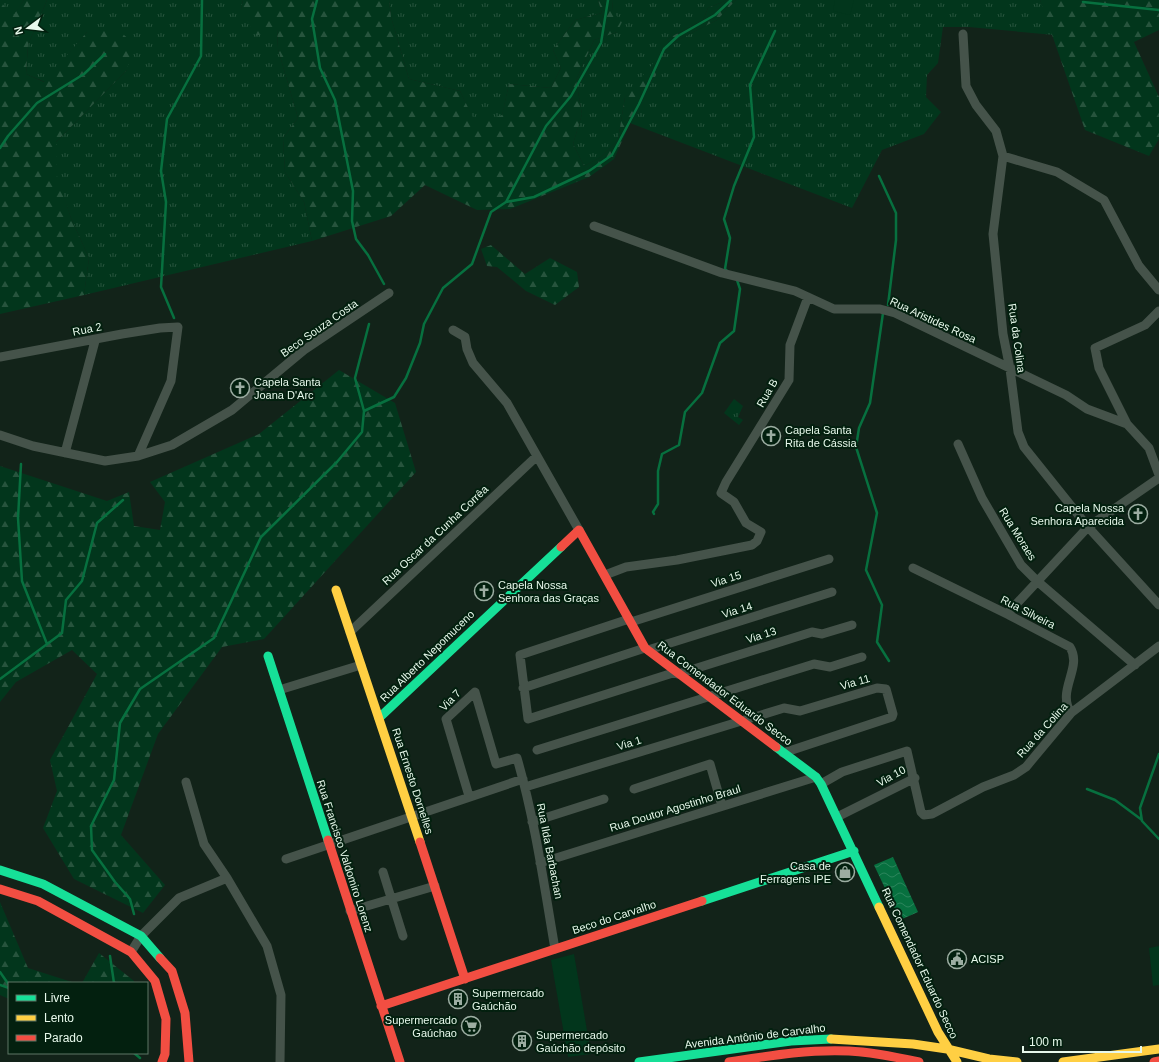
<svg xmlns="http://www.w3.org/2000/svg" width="1159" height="1062" viewBox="0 0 1159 1062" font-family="Helvetica,sans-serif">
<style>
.grass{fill:url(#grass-tufts)}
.forest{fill:url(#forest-firs)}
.green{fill:#02361c}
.water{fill:url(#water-waves)}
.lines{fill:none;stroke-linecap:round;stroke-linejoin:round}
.stream{stroke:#07703f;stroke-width:2.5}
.street{stroke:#45534a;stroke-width:9}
.fast{stroke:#16e098;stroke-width:9}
.slow{stroke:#ffcf43;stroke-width:9}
.jam{stroke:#f24e42;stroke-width:9}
.labels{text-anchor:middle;stroke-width:4;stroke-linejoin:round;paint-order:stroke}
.street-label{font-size:11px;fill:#e7f8eb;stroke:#03200f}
.poi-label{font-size:11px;fill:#e7f8eb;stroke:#03200f;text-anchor:start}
</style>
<defs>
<pattern id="grass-tufts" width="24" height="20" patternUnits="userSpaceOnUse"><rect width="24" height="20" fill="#02361c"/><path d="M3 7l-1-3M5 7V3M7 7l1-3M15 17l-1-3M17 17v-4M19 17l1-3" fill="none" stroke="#27543d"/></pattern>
<pattern id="forest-firs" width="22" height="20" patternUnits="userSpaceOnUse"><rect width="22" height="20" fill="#02361c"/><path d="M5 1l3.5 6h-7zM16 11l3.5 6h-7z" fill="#27543d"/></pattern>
<pattern id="water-waves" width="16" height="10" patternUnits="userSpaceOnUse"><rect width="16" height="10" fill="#07703f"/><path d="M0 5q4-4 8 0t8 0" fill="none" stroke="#2b855b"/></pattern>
</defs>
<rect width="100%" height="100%" fill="#122319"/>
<!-- grass -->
<path class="grass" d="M2,0H24L12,18L1,3Z
M47,0H243L241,9L277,28L278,49L298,118L283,138L285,172L304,202L312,241L84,295L89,258L71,218L56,176V142L127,70L87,32L45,82L26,74L28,45Z
M389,0H598L602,13L575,20L553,50L561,68L551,88L509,84L502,116L476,125L460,91L409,79L391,17Z
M613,0H727L708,8L703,20L667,39L670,44L717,20L736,0H1040L1054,35L969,27H943L938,63L927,75L926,97L941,112L924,134L882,150L852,208L630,123L660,66L625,97L618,140L601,157L584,166L573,144L582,114L576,80L594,40L617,32L612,11Z
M734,399L743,406L738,417L743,420L739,425L724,413Z"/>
<!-- forest -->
<path class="forest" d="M0,0H2V3L12,17L24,0H47L28,45L26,74L44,82L87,32L115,27L133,43L127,70L56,142L57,176L71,218L89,258L84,295L0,314Z
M243,0H389L391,17L409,79L460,91L476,124L502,115L509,84L551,88L561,68L553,50L575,20L602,13L598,0H613L612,11L622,22L617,32L594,40L576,80L582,114L573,144L584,166L601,157L618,140L625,97L655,61L661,66L630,123L614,159L589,177L510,209L477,210L425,185L391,216L312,241L304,202L285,172L283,138L298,118L278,49L277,28L256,36L241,9Z
M727,0H736L717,20L670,44L667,39L703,20L708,8Z
M1040,0H1159V30L1134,42L1159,97V139L1149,156L1085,130Z
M491,245L525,274L550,258L577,272L579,287L555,305L526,291L497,267L487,266L481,249Z
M339,370L395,403L416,472L264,639L222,647L158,734L121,835L165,885L143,913L74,879L43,828L57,791L50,760L97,674L72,650L16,682L0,702V466L107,501L129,492L134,526L160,530L165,502L150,482L259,434Z
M0,902L28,968L75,983H9V999L0,995Z
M99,953L134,981V983H82Z"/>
<!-- green -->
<path class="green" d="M835,0H854L850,15L833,11Z
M1159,946V985L1153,986L1149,948Z
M574,954L591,1054L568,1057L551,960Z"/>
<!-- water -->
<path class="water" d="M893,857L918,912L900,920L874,865Z"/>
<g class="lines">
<!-- stream -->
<path class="stream" d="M317,0L312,19L320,68L335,100L353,191L352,221L356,239L368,255L384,284
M1083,2L1159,10
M0,148L8,136L37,103L84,74L105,54
M879,176L896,213V240L888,305
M506,202L546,126L571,96L601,43L608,0
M727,271L725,269L730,238L724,219L734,186L754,137L750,85L775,31
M883,313L870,403L859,428L856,447L877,513L866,570L882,605L877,642L889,661
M174,318L161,287L166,202L161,171L167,119L201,56L202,0
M364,411L355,378L369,324
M21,464L18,518L22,581L47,644
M654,514L653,512L658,504V471L662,454L679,445L685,412L702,393L720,343L734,331L740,289L737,280
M0,679L62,633L66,600L82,581L97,523L123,500
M1159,754L1140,808L1142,821L1159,839
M1087,789L1115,800L1142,820
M134,914L130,899L115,882L92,850L91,826L114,780L120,723L140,689L214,638L261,537L337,462L362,432L364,411L394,397L406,378L420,343L424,324L443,288L472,264L491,212L506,202L534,197L589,171L612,155L639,104L664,49L678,36L715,15L731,0
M110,956L114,983
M0,972L9,985
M0,985L9,988
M134,1053L140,1058"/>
<!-- street -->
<path class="street" d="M963,34L966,86L976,105L996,131L1003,156L993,234L1003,334L1010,369L1018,432L1024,447L1088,527L1159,605
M1003,156L1057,172L1104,200L1139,266L1159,290
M594,226L722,273L795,291L834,309H880L895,313L1066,395L1087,409L1127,424L1149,448L1159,475
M453,330L465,337L467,349L473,363L507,403L579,530
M0,357L122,334L160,328L178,327L171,381L138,456
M1127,424L1099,368L1095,348L1145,325L1159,311
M0,435L33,446L105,461L138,456L172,445L232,410L304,350L389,293
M958,444L982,498L1021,565L1037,581L1135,665
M65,453L95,341
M913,568L1007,614L1070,647C1083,668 1056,690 1071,713
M605,575L626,567L677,560L752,545L757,541L761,532L746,523L734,502L721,493L726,482L789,380L790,345L808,297
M1007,614L1088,527L1159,478
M629,619L520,655L528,719L676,672
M631,622L829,559
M350,632L537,456
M648,650L832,592
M678,674L812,632L822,634L852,625
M523,688L645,648
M279,690L361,665
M537,750L814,664L830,667L862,657
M186,782L204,844L227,878L267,946L281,995L280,1062
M821,784L842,772L907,751L921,812L924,815L932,814L983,787L1014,775L1026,767L1071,713L1159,646
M525,787L784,708L800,711L877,688L886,689L893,714L892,717L783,753
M634,789L710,764L722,806
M469,796L446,719L475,692L496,764L517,758C535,820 544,885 555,949
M837,817L915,778
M532,822L604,799
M286,859L523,779
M540,863L816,777
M383,872L403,936
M350,911L435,886
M131,952L141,936L179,898L227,878"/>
<!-- fast -->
<path class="fast" d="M268,656L328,840
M379,718L561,547
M776,747L816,777L821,784L879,907
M0,870L43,884L141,936L160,958
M702,901L854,851
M639,1062L791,1041L831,1039"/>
<!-- slow -->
<path class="slow" d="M336,590L420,842
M879,907L938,1032L957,1062
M831,1039L913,1044L947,1049L989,1059L1017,1062
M1063,1062L1159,1049"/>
<!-- jam -->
<path class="jam" d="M561,547L579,530L645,648L776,747
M328,840L400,1062
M420,842L465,979
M0,889L38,901L131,952L155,981L166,1019L165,1054L162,1062
M160,958L172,971L185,1013L189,1062
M381,1006L702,901
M729,1062C768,1056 809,1049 849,1051C872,1052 896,1057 919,1062
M1154,1062L1159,1061"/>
</g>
<!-- icons -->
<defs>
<g id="church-ring" transform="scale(1)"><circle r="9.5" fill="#03200f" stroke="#9cada2" stroke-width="1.5"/><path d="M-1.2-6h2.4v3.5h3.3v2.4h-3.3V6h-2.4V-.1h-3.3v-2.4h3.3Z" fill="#9cada2"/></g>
<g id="shop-ring" transform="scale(1)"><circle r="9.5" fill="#03200f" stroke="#9cada2" stroke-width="1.5"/><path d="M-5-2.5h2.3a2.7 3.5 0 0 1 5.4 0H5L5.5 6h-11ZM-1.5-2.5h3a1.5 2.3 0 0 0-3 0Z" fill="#9cada2"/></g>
<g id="civic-ring" transform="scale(1)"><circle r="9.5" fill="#03200f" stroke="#9cada2" stroke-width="1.5"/><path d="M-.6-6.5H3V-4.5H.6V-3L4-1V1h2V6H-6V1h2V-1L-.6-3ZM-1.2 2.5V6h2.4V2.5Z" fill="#9cada2"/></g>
<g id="building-ring" transform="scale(1)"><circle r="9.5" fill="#03200f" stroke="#9cada2" stroke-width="1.5"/><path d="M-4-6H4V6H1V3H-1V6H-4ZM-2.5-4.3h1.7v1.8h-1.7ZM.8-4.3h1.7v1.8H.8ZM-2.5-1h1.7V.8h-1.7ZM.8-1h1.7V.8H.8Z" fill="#9cada2"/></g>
<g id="supermarket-ring" transform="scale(1)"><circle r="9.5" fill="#03200f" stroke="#9cada2" stroke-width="1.5"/><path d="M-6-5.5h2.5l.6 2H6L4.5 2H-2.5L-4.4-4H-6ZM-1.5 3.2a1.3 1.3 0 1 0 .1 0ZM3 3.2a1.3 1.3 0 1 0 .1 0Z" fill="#9cada2"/></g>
</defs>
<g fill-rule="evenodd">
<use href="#church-ring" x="240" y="388"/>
<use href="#church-ring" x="771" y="436"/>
<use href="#church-ring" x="1138" y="514"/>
<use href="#church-ring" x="484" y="591"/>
<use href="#shop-ring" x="845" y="872"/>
<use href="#civic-ring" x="957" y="959"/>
<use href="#building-ring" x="458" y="999"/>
<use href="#supermarket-ring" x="471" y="1026"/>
<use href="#building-ring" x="522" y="1041"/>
</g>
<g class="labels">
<!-- street labels -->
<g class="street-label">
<text transform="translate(933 320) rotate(25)" y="4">Rua Aristides Rosa</text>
<text transform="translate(319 328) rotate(-35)" y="4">Beco Souza Costa</text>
<text transform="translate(87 329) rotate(-11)" y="4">Rua 2</text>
<text transform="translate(1017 338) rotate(82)" y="4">Rua da Colina</text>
<text transform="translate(767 393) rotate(-60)" y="4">Rua B</text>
<text transform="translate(1018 534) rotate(58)" y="4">Rua Moraes</text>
<text transform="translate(435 535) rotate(-43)" y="4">Rua Oscar da Cunha Corrêa</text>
<text transform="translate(726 579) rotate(-18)" y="4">Via 15</text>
<text transform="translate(737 610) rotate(-17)" y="4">Via 14</text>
<text transform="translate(1028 612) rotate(27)" y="4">Rua Silveira</text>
<text transform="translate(761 635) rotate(-18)" y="4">Via 13</text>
<text transform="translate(427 656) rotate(-44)" y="4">Rua Alberto Nepomuceno</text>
<text transform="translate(855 682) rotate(-16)" y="4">Via 11</text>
<text transform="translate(725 693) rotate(37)" y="4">Rua Comendador Eduardo Secco</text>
<text transform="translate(450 700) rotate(-46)" y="4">Via 7</text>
<text transform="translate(1042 730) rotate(-48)" y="4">Rua da Colina</text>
<text transform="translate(629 743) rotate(-17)" y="4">Via 1</text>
<text transform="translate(891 776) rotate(-29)" y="4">Via 10</text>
<text transform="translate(413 781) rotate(72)" y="4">Rua Ernesto Dornelles</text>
<text transform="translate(675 808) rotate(-17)" y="4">Rua Doutor Agostinho Braul</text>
<text transform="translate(550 851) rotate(79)" y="4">Rua Ilda Barbachan</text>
<text transform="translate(345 856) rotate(72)" y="4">Rua Francisco Valdomiro Lorenz</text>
<text transform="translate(614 917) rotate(-18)" y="4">Beco do Carvalho</text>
<text transform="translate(920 963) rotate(65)" y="4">Rua Comendador Eduardo Secco</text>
<text transform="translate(755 1036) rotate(-7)" y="4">Avenida Antônio de Carvalho</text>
</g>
<!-- poi labels -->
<g class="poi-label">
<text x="254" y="386">Capela Santa<tspan x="254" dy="13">Joana D'Arc</tspan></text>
<text x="785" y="434">Capela Santa<tspan x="785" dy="13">Rita de Cássia</tspan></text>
<text x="1124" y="512" text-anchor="end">Capela Nossa<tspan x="1124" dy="13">Senhora Aparecida</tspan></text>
<text x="498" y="589">Capela Nossa<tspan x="498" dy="13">Senhora das Graças</tspan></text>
<text x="831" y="870" text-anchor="end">Casa de<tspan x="831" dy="13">Ferragens IPE</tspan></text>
<text x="971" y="963">ACISP</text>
<text x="472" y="997">Supermercado<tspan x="472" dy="13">Gaúchão</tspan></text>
<text x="457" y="1024" text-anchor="end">Supermercado<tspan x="457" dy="13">Gaúchao</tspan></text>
<text x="536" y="1039">Supermercado<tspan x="536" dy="13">Gaúchão depósito</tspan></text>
</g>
</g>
<!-- legend -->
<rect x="8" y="982" width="140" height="72" fill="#03200f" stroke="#5e7667"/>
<rect x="16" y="995" width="20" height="6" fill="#16e098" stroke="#5e7667"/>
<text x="44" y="1002" font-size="12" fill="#e7f8eb">Livre</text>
<rect x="16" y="1015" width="20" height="6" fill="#ffcf43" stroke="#5e7667"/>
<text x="44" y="1022" font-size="12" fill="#e7f8eb">Lento</text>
<rect x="16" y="1035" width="20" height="6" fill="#f24e42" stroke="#5e7667"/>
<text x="44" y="1042" font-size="12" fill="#e7f8eb">Parado</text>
<!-- north arrow -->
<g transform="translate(28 28) rotate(255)" stroke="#03200f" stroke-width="3" paint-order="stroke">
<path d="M0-3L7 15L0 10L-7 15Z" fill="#e7f8eb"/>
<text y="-6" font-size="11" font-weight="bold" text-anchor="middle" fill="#e7f8eb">N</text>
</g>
<!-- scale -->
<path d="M1023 1046v6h118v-6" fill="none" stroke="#e7f8eb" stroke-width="2"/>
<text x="1029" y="1046" font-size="12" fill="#e7f8eb" stroke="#03200f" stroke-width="3" paint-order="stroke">100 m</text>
</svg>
